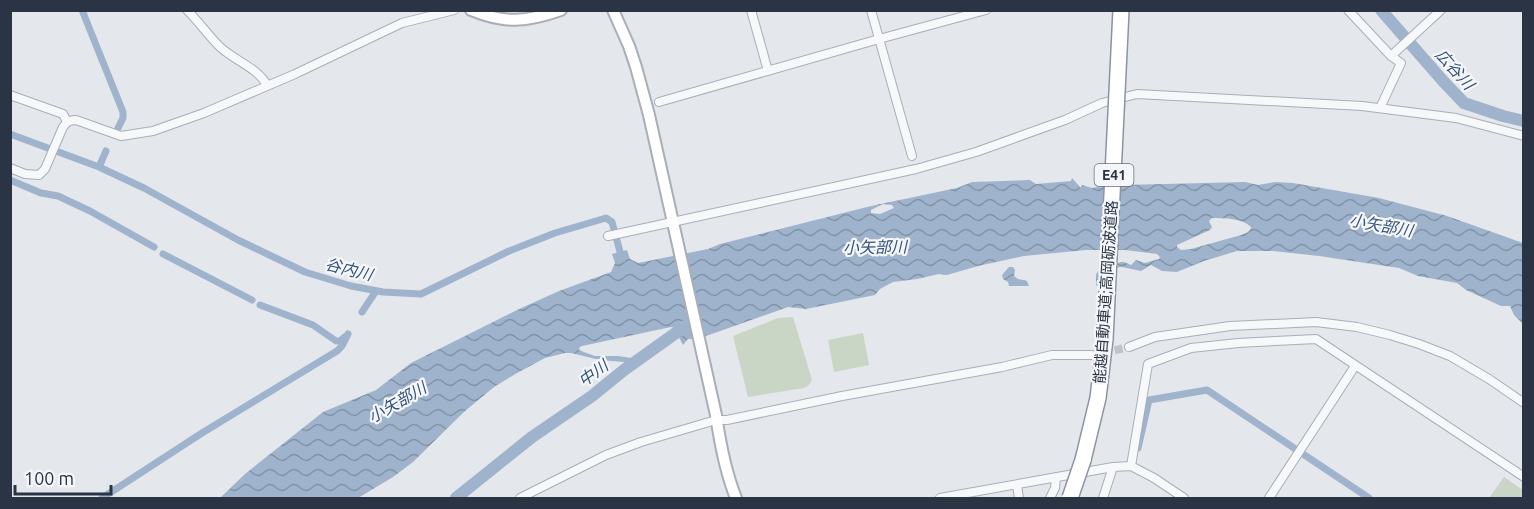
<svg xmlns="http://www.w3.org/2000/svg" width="1534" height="509" viewBox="0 0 1534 509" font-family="Ubuntu,'Noto Sans JP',sans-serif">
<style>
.green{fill:#c9d6c5}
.water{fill:url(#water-waves);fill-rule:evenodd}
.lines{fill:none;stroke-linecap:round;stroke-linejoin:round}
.canal{stroke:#9fb4cc;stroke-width:7}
.river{stroke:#9fb4cc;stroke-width:12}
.street-tunnel{stroke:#bfc3cb;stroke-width:8;stroke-dasharray:8 4;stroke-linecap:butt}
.street-casing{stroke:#a9aeb7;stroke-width:10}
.secondary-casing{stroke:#a9aeb7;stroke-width:14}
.highway-casing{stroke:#8b94a3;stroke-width:18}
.street{stroke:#f7f8fa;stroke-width:8}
.secondary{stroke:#fff;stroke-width:10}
.highway{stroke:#fff;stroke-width:15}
.highway-bridge-casing{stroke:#8b94a3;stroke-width:18;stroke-linecap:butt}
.highway-bridge{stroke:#fff;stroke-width:15}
.labels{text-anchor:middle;stroke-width:4.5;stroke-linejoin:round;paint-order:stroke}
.shield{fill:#f4f6f9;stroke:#676e7b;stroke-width:1.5}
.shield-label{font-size:14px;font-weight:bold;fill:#2b3445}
.street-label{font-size:15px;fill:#2b3445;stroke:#f4f6f9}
.water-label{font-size:16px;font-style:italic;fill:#34527a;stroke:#f4f6f9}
</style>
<defs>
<pattern id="water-waves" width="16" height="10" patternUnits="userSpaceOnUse" patternTransform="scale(1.5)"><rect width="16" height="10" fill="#9fb4cc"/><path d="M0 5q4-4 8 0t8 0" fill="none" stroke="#8293a7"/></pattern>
</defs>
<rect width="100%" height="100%" fill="#e4e7ec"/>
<!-- green -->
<path class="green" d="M793,317L812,380L809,385L804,388L748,397L733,336L778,318Z
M863,333L869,365L834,372L828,340Z
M1504,477L1523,490V498H1489Z"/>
<!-- water -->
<path class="water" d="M1072,178L1081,188L1082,185L1092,188L1119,183H1122L1123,185L1245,182L1258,185L1275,182L1293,183L1379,198L1447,216L1523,243V324L1514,315L1510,306H1501L1466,290L1457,283L1418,276L1399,268L1319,256L1273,251H1237L1204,261L1177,272L1162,271L1151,265L1141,271L1122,267L1110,268V287H1099L1096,285V275L1098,271L1121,262H1124L1131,265L1136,260L1145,263L1159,259L1160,257L1157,254L1125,250H1086L1024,256L978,266L947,275L939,274L917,279L893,282L880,289L875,295L806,309L788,307L706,336L694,339H688L683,345L674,328L671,327L582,346L580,347L579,350L594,356H618L632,358L626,363L624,362L600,360L571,353H565L545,358L517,373L494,387L465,411L413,462L393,477L358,498H220L245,474L323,412L376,390L411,363L517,310L559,291L611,272L615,263L612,254L627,250L630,259L638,263L708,249L720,244L871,206L957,188L972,182L1030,180L1036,184L1071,181ZM883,204L892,205L894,208L880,214L871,213V210ZM1212,218C1224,218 1242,218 1251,227C1250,232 1246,233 1241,235L1191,249L1181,250L1177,247V245L1210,230L1212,227L1209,221Z
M1013,267L1015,270L1014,276L1018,279L1027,281L1029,286H1009L1008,282L1003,279L1002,275L1009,267Z"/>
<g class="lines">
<!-- canal -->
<path class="canal" d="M82,10L123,112V118L118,128
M10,134L99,167L144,188L238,240L305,272L351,286L383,292L421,294L509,251L555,233L606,218L612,222L622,259
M99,167L106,151
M10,180L41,193L58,196L90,211L154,247
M163,254L252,300
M260,305L313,325L336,341H340L346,336
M362,312L376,291
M1138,448L1149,400L1207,390L1369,498
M102,498L202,433L337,351L342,346L348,334"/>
<!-- river -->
<path class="river" d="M1381,10L1443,81L1464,103L1503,116L1524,121
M456,498L532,437L592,396L624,370L687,325"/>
<!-- street-tunnel -->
<path class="street-tunnel" d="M1103,353L1129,347"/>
<!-- street casing -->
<g class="street-casing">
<path id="street" d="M187,10C199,22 208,35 219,46C233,60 257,67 267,85
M751,10L768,71
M871,10L912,156
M1348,10L1391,56L1401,63L1380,108
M1391,56L1441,10
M10,95L63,114L67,122
M659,102L879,39L986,10
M10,168L25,174L39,175L45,169L63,127C67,122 69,120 76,120L121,136L153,131L204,113L295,74L402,23L454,10
M608,236L916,169L976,152L1065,120L1102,103L1137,94L1362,106L1456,118L1524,136
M1129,347L1155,337L1230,326L1316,322L1357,327L1390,335L1419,344L1450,356L1489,379L1524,403
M1131,466L1148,364L1191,348L1238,343L1316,339L1524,477
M1017,485L1019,498
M520,498L606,455L641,442L716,420H727L842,396L1002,367L1052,355H1092
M940,498L1113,467L1131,466L1154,478L1184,498
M1050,498L1055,488L1056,478
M1103,498L1113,467
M1269,498L1355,366"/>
</g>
<!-- secondary casing -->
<g class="secondary-casing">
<path id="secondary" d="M471,10C505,24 527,22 561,10
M613,10L629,46L636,67L649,115L716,415C720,443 725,471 736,498"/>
</g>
<!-- highway casing -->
<g class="highway-casing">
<path id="highway" d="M1083,460L1098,398L1105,339"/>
</g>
<!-- street -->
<use href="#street" class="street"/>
<!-- secondary -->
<use href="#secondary" class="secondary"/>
<!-- highway -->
<use href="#highway" class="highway"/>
<!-- highway-bridge casing -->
<g class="highway-bridge-casing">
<path id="highway-bridge" d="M1105,339L1121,10
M1070,498L1083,460"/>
</g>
<!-- highway-bridge -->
<use href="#highway-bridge" class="highway-bridge"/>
</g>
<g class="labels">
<!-- shield labels -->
<rect class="shield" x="1094.5" y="164" width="39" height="22" rx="4.5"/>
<g class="shield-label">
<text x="1114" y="180">E41</text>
</g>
<!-- street labels -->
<g class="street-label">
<text transform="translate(1106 292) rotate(-86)" y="5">能越自動車道;高岡砺波道路</text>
</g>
<!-- water labels -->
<g class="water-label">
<text transform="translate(1455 69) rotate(48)" y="6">広谷川</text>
<text transform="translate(1381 225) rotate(10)" y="6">小矢部川</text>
<text transform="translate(875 247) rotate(-1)" y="6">小矢部川</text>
<text transform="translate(349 269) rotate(14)" y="6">谷内川</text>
<text transform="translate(593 373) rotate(-36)" y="6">中川</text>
<text transform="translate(397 402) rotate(-30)" y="6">小矢部川</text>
</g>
</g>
<!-- border -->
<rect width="1534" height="509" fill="none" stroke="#2b3445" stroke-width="24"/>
<!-- scale -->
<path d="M15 485v9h96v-9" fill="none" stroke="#2b3445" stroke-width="3"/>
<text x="24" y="485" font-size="18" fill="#2b3445" stroke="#f4f6f9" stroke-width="4.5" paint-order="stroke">100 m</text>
</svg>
